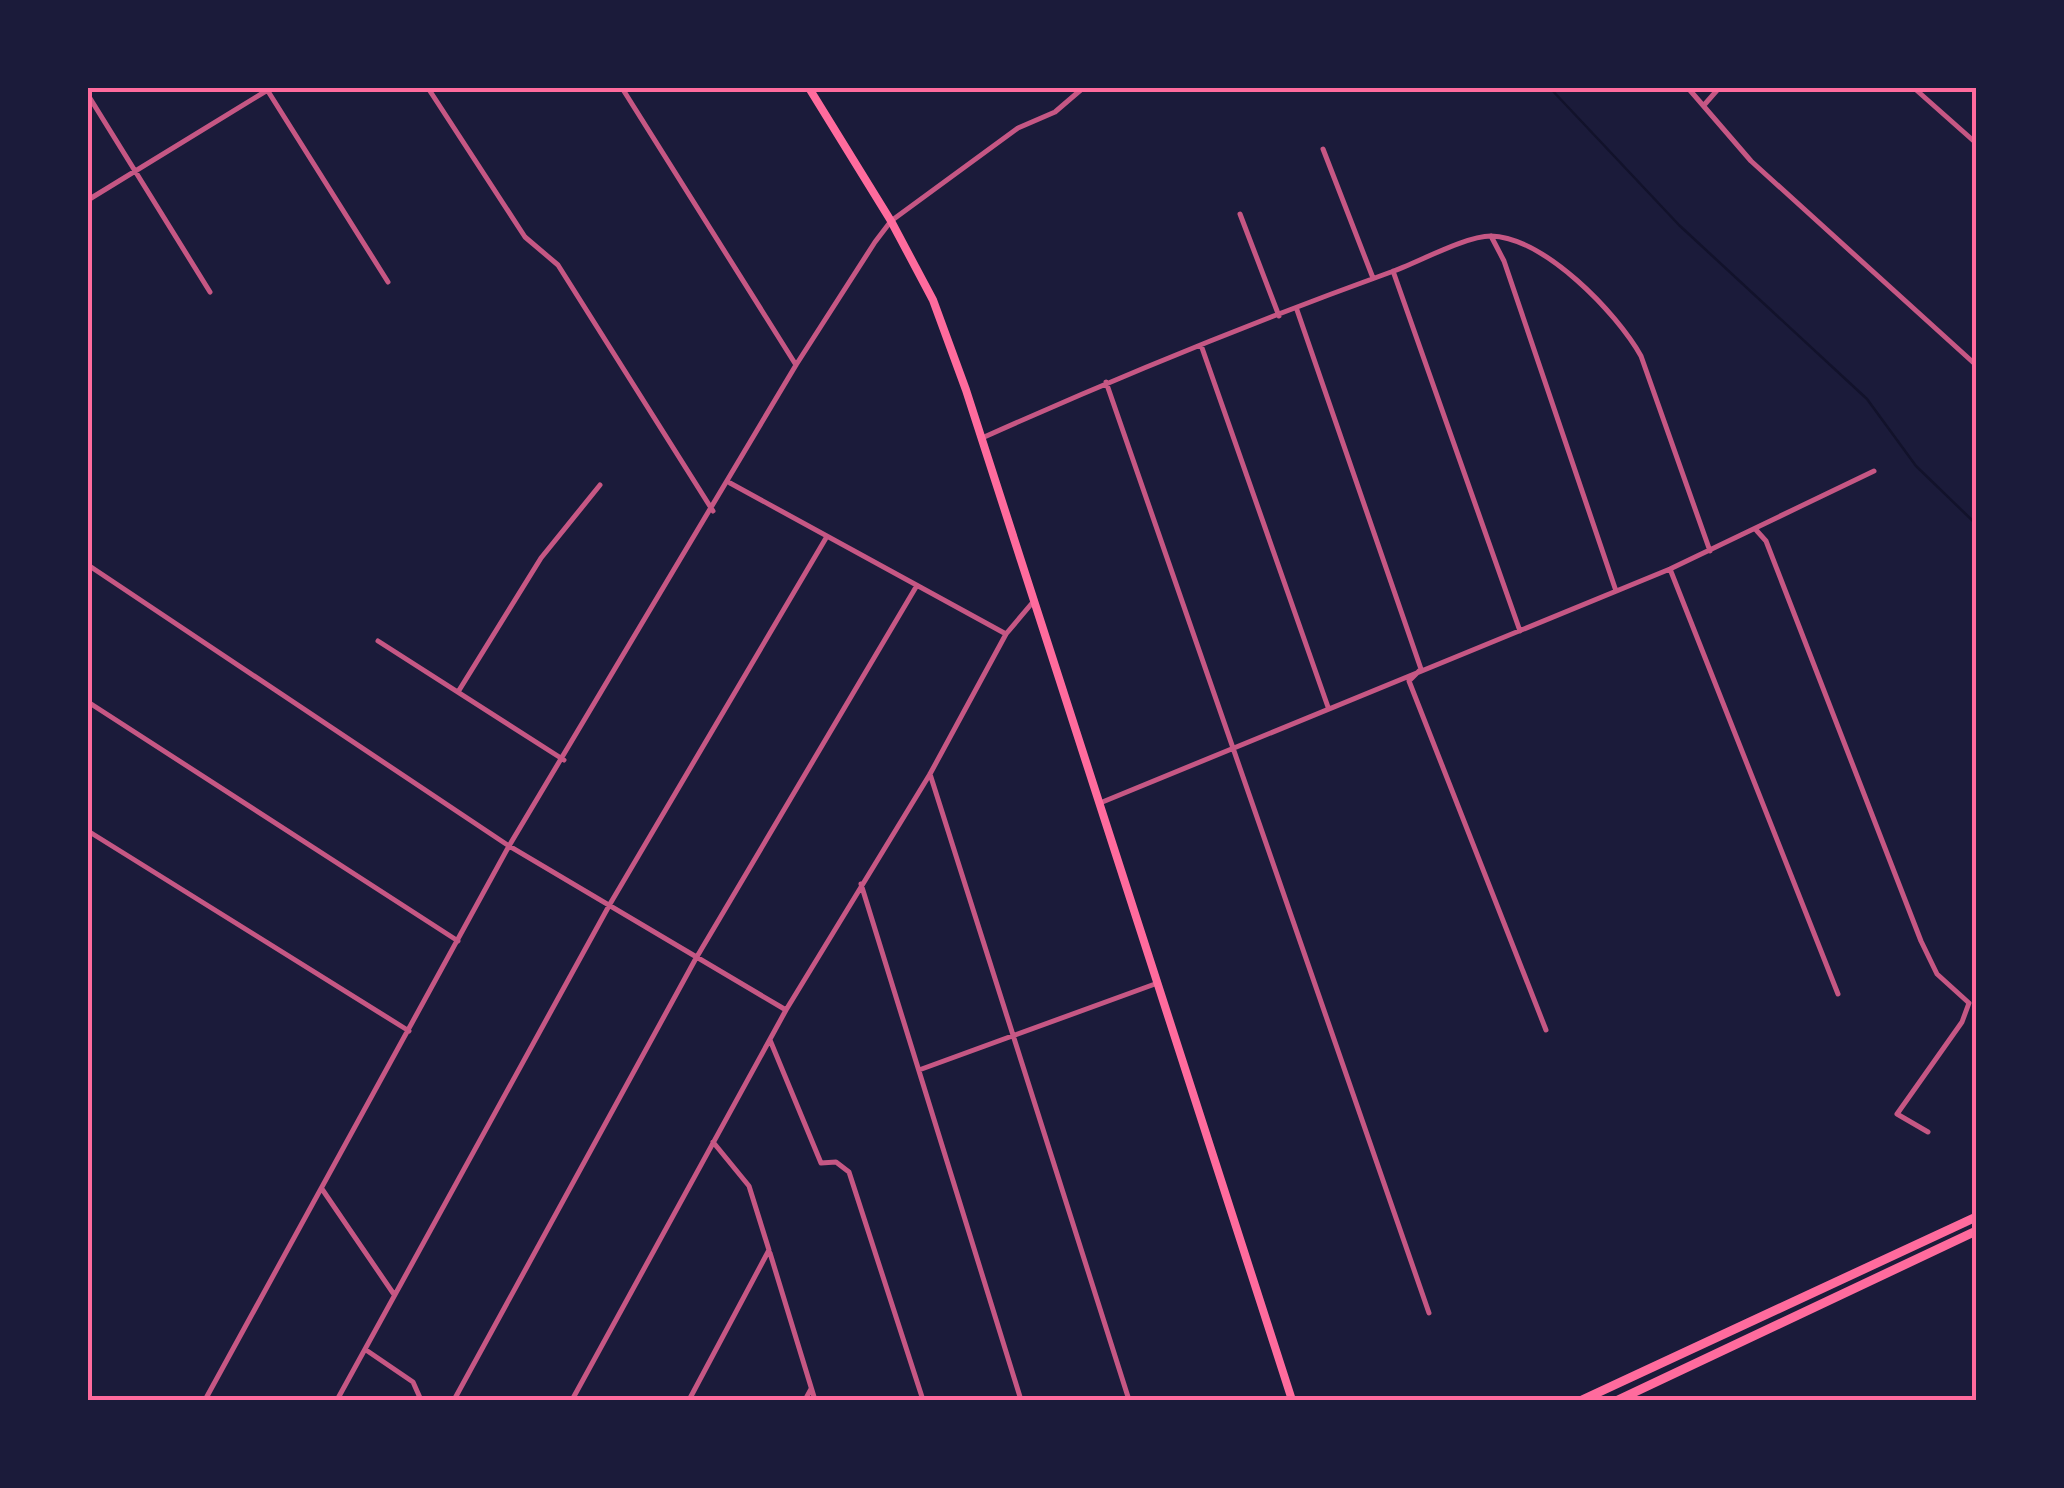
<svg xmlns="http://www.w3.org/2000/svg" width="2064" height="1488" viewBox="0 0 2064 1488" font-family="Barlow,sans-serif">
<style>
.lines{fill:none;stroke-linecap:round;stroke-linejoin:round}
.stream{stroke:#12122b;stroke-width:2.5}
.minor{stroke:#c65784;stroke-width:5}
.secondary{stroke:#ff6b9d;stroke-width:8}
.trunk{stroke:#ff6b9d;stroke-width:9}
.neatline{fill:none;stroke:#ff6b9d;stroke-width:4}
</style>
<rect width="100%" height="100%" fill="#1b1b3a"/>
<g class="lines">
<!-- stream -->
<path class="stream" d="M1550,88L1679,225L1867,399L1916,466L1976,524"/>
<!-- minor -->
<path class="minor" d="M266,88L388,282
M428,88L525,237L558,265L713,511
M622,88L796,365
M1688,88L1751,161L1976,365
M1914,88L1976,143
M88,95L210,292
M1705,104L1719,88
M1323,149L1373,278
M88,200L271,88
M1240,214L1279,316
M1491,236L1504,261L1616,591
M1393,271L1520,631
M1297,310L1421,669L1409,681L1546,1030
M1201,345L1328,707
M1106,382L1429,1313
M982,438C1116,378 1253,322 1391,272C1417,263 1465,236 1491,236C1545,238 1616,312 1641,356L1710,551
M730,483L1006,634L1033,602
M1757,531L1766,541L1921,941L1937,974L1969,1003L1962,1022L1897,1114L1928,1132
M88,565L509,846L786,1010
M1670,569L1838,994
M378,641L564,760
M458,692L541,558L600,485
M88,702L458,941
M930,774L1129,1400
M1100,803L1670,569L1874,471
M88,831L409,1031
M861,884L1021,1400
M770,1040L821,1163L836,1162L849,1172L923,1400
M919,1070L1155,984
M322,1189L393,1293
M770,1253L815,1400
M366,1350L413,1382L421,1400
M205,1400L509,846L796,365L875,242L891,221L1018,128L1055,112L1083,88
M337,1400L610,904L826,538
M454,1400L695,960L916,587
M572,1400L786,1010L930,774L1006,634
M689,1400L769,1250L749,1186L713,1142
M805,1400L811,1389"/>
<!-- secondary -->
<path class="secondary" d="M809,88L891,221L933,300L966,390L1292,1400"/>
<!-- trunk -->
<path class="trunk" d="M1582,1400L1976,1217
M1618,1400L1976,1231"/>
</g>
<!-- border -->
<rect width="2064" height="1488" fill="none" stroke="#1b1b3a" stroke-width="180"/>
<rect x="90" y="90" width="1884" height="1308" class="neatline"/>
</svg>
